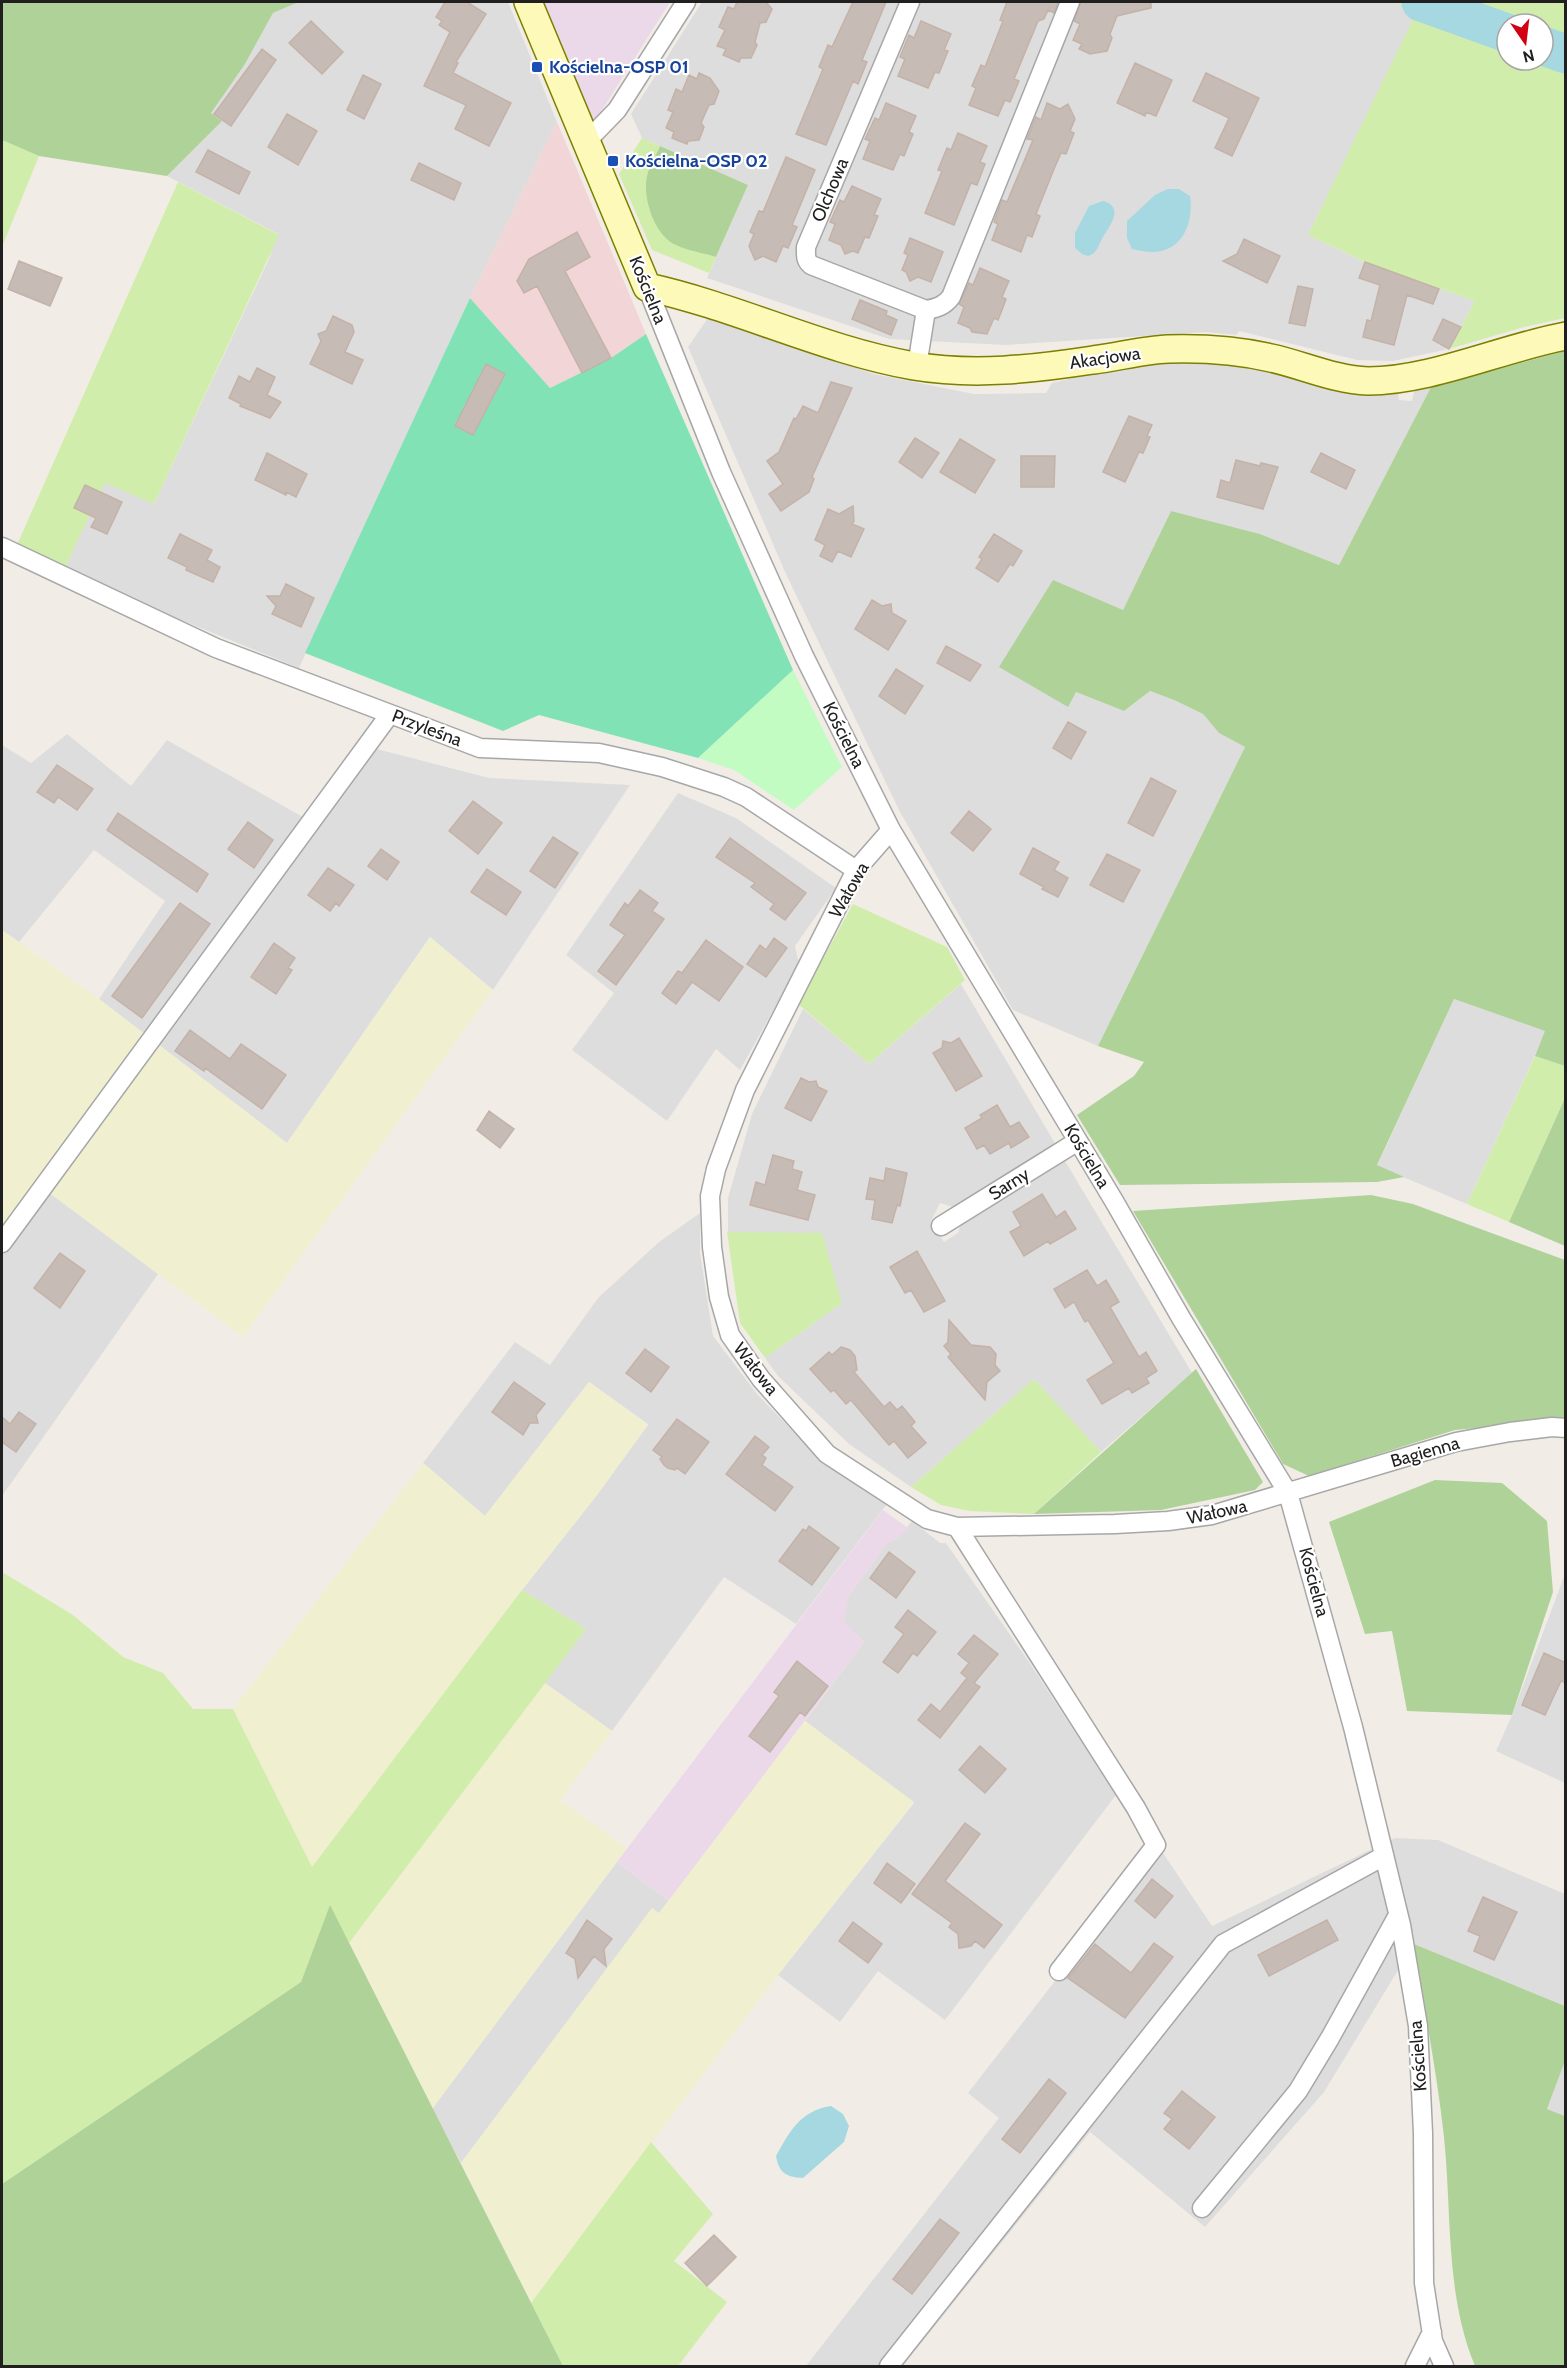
<svg xmlns="http://www.w3.org/2000/svg" width="1567" height="2368" viewBox="0 0 1567 2368" font-family="Cabin,sans-serif">
<style>
.residential{fill:#dedddd}
.commercial{fill:#f2d5d7}
.industrial{fill:#ebd8e9}
.farmland{fill:#f0f0d1}
.grass{fill:#d1edab;fill-rule:evenodd}
.forest{fill:#afd299}
.park{fill:#c3fcc3}
.pitch{fill:#81e3b5}
.water{fill:#a5d8e1}
.lines{fill:none;stroke-linecap:round;stroke-linejoin:round}
.river{stroke:#a5d8e1;stroke-width:39}
.building{fill:#c6bcb5;stroke:#c4b2a8;stroke-width:1.5}
.street-casing{stroke:#a7a7a7;stroke-width:21}
.secondary-casing{stroke:#7c7f00;stroke-width:30}
.street{stroke:#fff;stroke-width:18}
.secondary{stroke:#fdfab9;stroke-width:27}
.transit-dot{fill:#1a4fb4;stroke:#fff;stroke-width:2}
.labels{text-anchor:middle;stroke-width:4.5;stroke-linejoin:round;paint-order:stroke}
.transit-label{font-size:18px;font-weight:bold;fill:#164399;stroke:#fff;text-anchor:start}
.street-label{font-size:18px;fill:#202020;stroke:#fff}
</style>
<rect width="100%" height="100%" fill="#f1ede6"/>
<!-- residential -->
<path class="residential" d="M299,2H508L557,122L470,298L299,668L63,572L105,482L154,504L268,261L278,234L167,176L221,121L210,113L245,64L273,13Z
M702,2H1394L1418,10L1308,235L1365,262L1475,301L1449,349L1393,361L1357,360L1239,331L1236,335L1206,332L1006,345L889,339L707,278L748,185L642,138L631,114Z
M708,318L874,374L974,394L1046,393L1052,383L1081,376L1150,364L1202,362L1244,366L1337,389L1370,393L1398,392L1399,400L1412,401L1414,392L1421,388L1431,387L1339,565L1260,534L1171,511L1123,610L1076,692L1124,711L1150,691L1174,700L1203,714L1219,733L1245,747L1098,1046L1013,1010L899,810L786,574L688,347Z
M67,734L131,786L167,740L317,825L373,748L489,778L630,785L493,990L430,937L287,1143L99,999L165,901L94,850L19,942L2,930V745L31,763Z
M678,793L736,818L836,888L795,946L799,964L740,1070L716,1049L667,1121L572,1050L614,993L566,955Z
M961,984L1056,1145L953,1207L940,1203L931,1221L944,1242L958,1233L962,1221L1065,1161L1192,1373L1101,1452L1034,1379L911,1487L849,1444L778,1376L765,1358L842,1303L728,1232V1198L752,1114L803,1009L869,1064Z
M1454,999L1546,1031L1467,1204L1377,1166Z
M35,1182L158,1274L2,1496V1228Z
M700,1213V1253L713,1336L757,1394L815,1454L887,1504L796,1624L724,1577L612,1731L545,1683L586,1629L522,1590L597,1495L648,1424L589,1382L485,1516L423,1463L515,1342L550,1365L598,1298L659,1242Z
M912,1521L940,1543H946L1029,1662L1116,1795L945,2020L878,1971L840,2022L778,1975L914,1803L805,1721L864,1642L843,1621L848,1597L888,1542L897,1539Z
M1565,1574V1783L1496,1751L1512,1715Z
M1395,1838L1438,1840L1565,1894V2006L1414,1944L1324,2092L1205,2227L1090,2132L903,2366H806L999,2118L968,2093L1159,1847L1212,1926Z
M617,1862L669,1901L659,1914L652,1909L461,2163L432,2109Z
M1565,2061V2116L1547,2109Z"/>
<!-- commercial -->
<path class="commercial" d="M557,122L646,334L611,358L550,388L470,298Z"/>
<!-- industrial -->
<path class="industrial" d="M544,2H670L592,126Z
M883,1510L908,1528L897,1539L888,1542L848,1597L844,1621L864,1642L669,1901L617,1862Z"/>
<!-- farmland -->
<path class="farmland" d="M2,930L99,999L287,1143L430,937L493,990L243,1337L36,1183L2,1228Z
M589,1382L648,1425L597,1495L522,1590L312,1868L233,1709L423,1463L485,1516Z
M545,1683L612,1731L560,1800L627,1848L432,2109L349,1943Z
M805,1721L914,1802L778,1975L531,2303L461,2163L652,1908L659,1913Z"/>
<!-- grass -->
<path class="grass" d="M1394,2H1565V318L1524,327L1449,349L1475,301L1365,262L1308,235L1417,11ZM1507,24H1543V60H1507Z
M642,138L660,146L647,175L676,245L716,257L709,273L652,250L619,174Z
M2,140L39,156L2,247Z
M178,182L279,235L154,504L105,483L63,572L16,547Z
M853,904L947,947L965,980L869,1064L798,1004Z
M1535,1056L1565,1066V1098L1509,1222L1467,1204Z
M727,1232L822,1233L842,1303L765,1358L740,1323Z
M1034,1379L1101,1452L1034,1514L969,1511L941,1505L911,1487Z
M2,1572L73,1615L123,1657L163,1673L193,1709H233L312,1867L522,1590L586,1629L349,1943L330,1906L301,1982L2,2184Z
M651,2142L713,2214L674,2261L727,2302L678,2366H563L531,2303Z"/>
<!-- forest -->
<path class="forest" d="M2,2H299L273,13L245,64L211,113L222,121L167,176L39,156L2,140Z
M660,146L748,185L716,257C704,253 688,251 676,245C655,236 642,198 647,176C649,166 656,156 660,146Z
M1565,351V1066L1535,1056L1545,1031L1454,999L1377,1165L1404,1177L1377,1182L1120,1185L1077,1115L1134,1076L1144,1062L1098,1046L1245,747L1219,733L1203,714L1174,700L1150,691L1124,711L1076,692L1068,707L999,667L1053,580L1123,610L1171,511L1260,534L1339,565L1431,387Z
M1565,1098V1246L1509,1222Z
M1371,1195L1413,1204L1565,1260V1420L1455,1430L1309,1476L1283,1464L1133,1211Z
M1196,1369L1263,1482L1255,1490L1161,1510L1034,1514Z
M1435,1480L1502,1483L1547,1521L1553,1592L1512,1715L1407,1711L1392,1631L1365,1634L1329,1522Z
M330,1905L563,2366H2V2184L301,1982Z
M1414,1944L1565,2006V2061L1547,2109L1565,2116V2366H1475C1445,2294 1452,2214 1444,2137C1437,2073 1424,2008 1414,1944Z"/>
<!-- park -->
<path class="park" d="M793,670L842,767L794,810L734,770L698,758Z"/>
<!-- pitch -->
<path class="pitch" d="M470,298L550,388L611,358L646,334L793,670L698,758L539,715L503,731L305,653Z"/>
<!-- water -->
<path class="water" d="M1168,189H1179L1190,196C1194,222 1183,252 1152,252C1145,252 1138,250 1132,249L1127,238V221L1155,195Z
M1103,201C1125,207 1110,225 1103,237C1098,245 1098,253 1088,256L1082,254L1075,248V233L1089,206Z
M831,2106L843,2114L849,2126L844,2142L803,2178C786,2177 779,2173 776,2156C790,2131 800,2111 831,2106Z"/>
<g class="lines">
<!-- river -->
<path class="river" d="M1421,2L1507,33
M1543,46L1566,54"/>
</g>
<!-- building -->
<path class="building" d="M445,2H467L486,14L456,62L458,63L453,73L511,103L489,146L455,129L466,105L424,86L450,32L439,25L442,21L436,17Z
M737,2H766L772,9L766,22L760,23L755,42L757,45L751,58H741L739,62L723,55L726,49L717,46L725,30L719,27L728,7L734,9Z
M853,2H886L862,60L867,62L858,84L853,81L826,145L796,134L823,69L819,67L828,45L832,47Z
M1007,2H1058L1054,13L1048,10L1044,19L1038,21L1014,79L1019,81L1010,102L1005,100L998,116L969,105L976,88L972,86L981,65L985,67L1003,21L1000,20Z
M1081,2H1151V8L1117,16L1110,34L1112,38L1107,51L1090,54L1079,49L1082,44L1073,40L1080,24L1074,21Z
M311,21L343,52L322,74L289,43Z
M921,21L951,34L944,50L948,51L939,73L935,72L928,88L898,76L905,59L900,57L909,35L914,38Z
M262,49L276,60L231,126L214,114Z
M1135,63L1172,80L1156,116L1146,112L1145,116L1117,103Z
M699,73L710,78L719,91L714,104L709,105L701,123L704,127L699,140L688,141L687,144L672,138L674,132L666,128L673,112L668,110L676,89L682,92L689,75L697,79Z
M1206,73L1259,98L1232,156L1215,148L1229,118L1193,101Z
M363,75L381,84L364,119L347,110Z
M886,103L916,116L909,132L913,134L904,156L900,154L893,170L863,159L870,141L865,139L875,118L879,120Z
M1047,103L1060,109L1068,104L1075,119L1070,131L1074,133L1066,154L1061,153L1054,169L1036,214L1040,216L1032,237L1027,235L1021,252L992,240L998,224L994,222L1002,200L1007,202L1033,140L1027,139L1036,117L1041,120Z
M287,114L317,131L298,165L268,147Z
M958,133L987,146L980,162L985,164L977,185L971,183L954,225L925,213L942,171L938,170L947,148L951,150Z
M208,150L250,172L239,194L196,172Z
M786,157L815,170L792,225L797,227L788,248L783,246L776,262L763,256L755,260L749,246L754,234L750,232L759,211L763,212Z
M419,163L461,183L454,200L411,180Z
M852,186L881,199L874,215L878,216L869,238L865,237L858,253L853,251L845,254L841,245L829,240L835,224L830,222L840,200L844,202Z
M577,232L590,257L565,271L611,358L582,373L537,286L524,293L517,281L529,259Z
M910,238L943,252L931,282L918,277L910,281L906,272L902,270L908,255L904,253Z
M1244,239L1280,256L1267,283L1223,261L1237,254Z
M19,261L62,278L50,306L8,289Z
M1365,262L1439,289L1433,304L1407,295L1394,345L1363,337L1367,320L1371,321L1380,285L1359,278Z
M980,268L1009,281L1002,297L1006,299L1002,310L998,320L994,318L987,334L972,332L970,328L958,323L964,307L959,304L969,283L973,285Z
M1298,286L1313,289L1305,326L1289,323Z
M860,300L887,311L886,315L897,320L891,335L852,319Z
M333,316L352,325L354,332L345,352L363,360L352,384L310,364L321,341L318,334L326,331Z
M1443,319L1461,327L1449,349L1433,340Z
M486,364L505,374L473,435L455,426Z
M257,368L275,377L267,395L281,402L270,418L240,406L241,404L229,398L239,376L250,382Z
M831,382L852,388L812,477L814,479L809,492L781,511L769,494L783,484L767,461L779,452L794,418L796,419L803,406L818,413Z
M1129,416L1152,425L1147,436L1150,437L1143,453L1139,452L1125,482L1103,472Z
M915,438L939,453L922,478L899,462Z
M960,439L995,460L975,493L940,472Z
M267,453L307,474L296,497L286,492V495L255,480Z
M1321,453L1355,470L1346,489L1311,472Z
M1021,456H1055L1054,487H1021Z
M1236,460L1260,466L1261,463L1278,467L1263,509L1217,497L1221,480L1230,483Z
M85,485L122,502L107,534L91,527L96,518L74,508Z
M853,506L854,521L852,524L864,529L851,557L838,551L832,562L820,556L825,545L815,540L828,509L839,514Z
M180,534L212,550L207,560L220,567L213,582L186,570L187,567L168,558Z
M994,534L1022,551L1013,566L1010,564L998,582L976,568L982,559L979,557Z
M286,584L314,598L301,627L272,614L276,606L267,596H280Z
M872,600L882,606L891,604L892,613L906,621L888,650L855,629Z
M946,646L981,665L970,681L937,663Z
M896,669L923,686L905,714L879,696Z
M1068,722L1086,732L1071,759L1053,748Z
M57,765L93,789L77,810L58,797L54,803L37,792Z
M1151,778L1176,791L1153,836L1128,823Z
M473,801L502,823L478,854L449,831Z
M969,811L991,829L973,851L951,833Z
M118,813L208,874L197,892L107,830Z
M248,822L273,840L254,868L228,849Z
M553,837L578,853L555,888L530,871Z
M730,838L806,893L785,920L770,909L774,904L751,887L755,883L716,857Z
M1033,848L1059,862L1054,870L1068,878L1058,897L1042,889L1044,887L1020,874Z
M381,849L399,862L387,880L368,866Z
M1107,854L1140,870L1123,902L1090,885Z
M328,868L354,885L339,906L336,903L330,911L308,895Z
M487,869L521,892L506,915L471,892Z
M640,890L658,903L652,911L664,919L616,985L598,971L625,935L610,925L625,903L628,906Z
M180,903L210,924L142,1018L112,996Z
M774,938L787,948L766,977L747,964L760,945L766,950Z
M706,940L743,967L719,1001L692,982L676,1004L662,993L678,971L682,973Z
M274,943L295,958L288,968L292,970L276,994L251,977Z
M190,1030L230,1059L241,1044L286,1075L262,1109L205,1068L204,1071L175,1051Z
M959,1038L982,1076L956,1091L933,1053L942,1048L943,1041L951,1043Z
M801,1078L809,1082L816,1081L818,1087L827,1091L811,1121L785,1108Z
M997,1105L1010,1127L1019,1122L1029,1137L1011,1148L1009,1143L990,1154L984,1145L977,1149L965,1128L982,1118L980,1115Z
M489,1111L514,1129L500,1148L477,1130Z
M773,1155L794,1161L792,1169L802,1172L797,1190L815,1195L808,1220L750,1205L756,1182L765,1185Z
M886,1168L907,1173L900,1206L897,1205L892,1223L872,1219L875,1200L866,1199L870,1178L884,1181Z
M1042,1194L1056,1217L1065,1211L1076,1229L1050,1244L1048,1241L1024,1256L1010,1232L1021,1226L1013,1212Z
M917,1251L945,1301L924,1312L911,1290L905,1293L890,1267Z
M60,1253L85,1271L60,1308L34,1288Z
M1087,1270L1097,1286L1106,1280L1119,1302L1110,1307L1139,1357L1146,1352L1157,1371L1146,1378L1149,1383L1132,1393L1129,1388L1102,1404L1087,1380L1114,1363L1088,1320L1085,1322L1074,1302L1065,1308L1054,1289Z
M949,1320L971,1345L990,1347L996,1354L995,1365L1000,1371L987,1382L985,1400L948,1357L951,1354L944,1346L948,1342Z
M841,1347L850,1350L855,1356L857,1370L854,1372L884,1407L890,1402L897,1410L902,1406L915,1422L911,1426L926,1443L908,1458L894,1441L889,1445L851,1400L846,1404L834,1390L831,1392L810,1369L829,1352L832,1355Z
M645,1349L669,1367L651,1392L626,1373Z
M514,1382L545,1404L536,1415L538,1423H530L523,1435L492,1412Z
M19,1412L36,1424L16,1452L2,1442V1417L10,1424Z
M677,1419L709,1442L685,1474L677,1468L675,1470L668,1468L664,1465L660,1459L662,1457L653,1450Z
M755,1436L769,1447L762,1455L766,1458L762,1465L793,1487L775,1511L726,1474Z
M809,1526L839,1548L812,1585L779,1561L803,1529L806,1531Z
M889,1552L915,1572L896,1598L870,1578Z
M908,1610L936,1632L917,1656L913,1653L898,1673L883,1662L904,1634L895,1627Z
M974,1635L998,1654L974,1683L980,1687L940,1738L918,1720L931,1704L940,1712L967,1678L961,1673L969,1663L958,1654Z
M1544,1653L1566,1663V1683L1561,1681L1545,1715L1522,1705Z
M797,1661L828,1686L805,1716L800,1712L770,1752L749,1736L779,1696L774,1692Z
M980,1746L1006,1769L985,1793L959,1770Z
M965,1823L980,1834L945,1881L1002,1925L984,1948L975,1941L971,1946L959,1948L958,1934L949,1927L952,1923L912,1894Z
M887,1863L915,1884L901,1903L874,1883Z
M1152,1879L1173,1896L1155,1918L1135,1901Z
M1483,1897L1517,1912L1494,1960L1474,1951L1480,1936L1468,1931Z
M587,1920L612,1939L604,1949L606,1966L594,1956L578,1978L575,1959L566,1953Z
M1327,1920L1338,1940L1269,1976L1258,1955Z
M853,1922L882,1944L868,1963L839,1941Z
M1154,1943L1173,1957L1125,2018L1068,1978L1095,1944L1131,1973Z
M1049,2079L1066,2093L1020,2153L1002,2139Z
M1182,2091L1215,2117L1189,2149L1164,2129L1172,2119L1164,2113Z
M940,2219L959,2233L912,2294L893,2279Z
M714,2235L736,2257L707,2286L685,2263Z"/>
<g class="lines">
<!-- street casing -->
<g class="street-casing">
<path id="street" d="M910,2L806,247C806,255 805,260 811,265L926,310C937,308 944,306 951,297L1070,2
M586,142L617,110L686,2
M647,287L721,472L804,656L891,830L1114,1201L1181,1318L1288,1493L1353,1727L1401,1925L1418,2026L1423,2133L1424,2283L1433,2341L1444,2366
M917,366L926,310
M2,547L216,648L480,748L599,753L662,767L724,787L746,797L856,870
M891,830L856,870L745,1090L716,1169L710,1196L712,1247L719,1297L730,1335L761,1379L827,1454L927,1519L957,1527L1115,1524L1168,1521L1212,1515L1456,1442L1510,1432L1552,1427L1566,1428
M941,1226L1078,1141
M2,1243L390,714
M957,1527L1136,1808L1156,1845L1059,1971
M1202,2208L1298,2091L1330,2038L1398,1915
M889,2366L1223,1944L1384,1856
M1415,2366L1432,2332"/>
</g>
<!-- secondary casing -->
<g class="secondary-casing">
<path id="secondary" d="M528,2L647,287C738,307 823,350 914,366C974,376 1034,369 1093,360C1118,357 1143,350 1168,349C1203,348 1237,350 1271,358C1303,365 1335,380 1368,381C1431,381 1502,348 1566,336"/>
</g>
<!-- street -->
<use href="#street" class="street"/>
<!-- secondary -->
<use href="#secondary" class="secondary"/>
</g>
<!-- markers -->
<g class="transit-dot">
<rect x="531" y="61" width="12" height="12" rx="3"/>
<rect x="607" y="155" width="12" height="12" rx="3"/>
</g>
<g class="labels">
<!-- transit labels -->
<g class="transit-label">
<text x="549" y="73">Kościelna-OSP 01</text>
<text x="625" y="167">Kościelna-OSP 02</text>
</g>
<!-- street labels -->
<g class="street-label">
<text transform="translate(830 190) rotate(-67)" y="6">Olchowa</text>
<text transform="translate(648 290) rotate(68)" y="6">Kościelna</text>
<text transform="translate(1105 358) rotate(-8)" y="6">Akacjowa</text>
<text transform="translate(427 728) rotate(21)" y="6">Przyleśna</text>
<text transform="translate(844 735) rotate(63)" y="6">Kościelna</text>
<text transform="translate(849 890) rotate(-60)" y="6">Wałowa</text>
<text transform="translate(1087 1156) rotate(59)" y="6">Kościelna</text>
<text transform="translate(1009 1184) rotate(-32)" y="6">Sarny</text>
<text transform="translate(756 1369) rotate(52)" y="6">Wałowa</text>
<text transform="translate(1425 1452) rotate(-16)" y="6">Bagienna</text>
<text transform="translate(1217 1512) rotate(-12)" y="6">Wałowa</text>
<text transform="translate(1314 1582) rotate(75)" y="6">Kościelna</text>
<text transform="translate(1418 2056) rotate(-94)" y="6">Kościelna</text>
</g>
</g>
<!-- border -->
<rect width="1567" height="2368" fill="none" stroke="#202020" stroke-width="6"/>
<!-- north arrow -->
<g transform="translate(1525 42) rotate(166)"><circle r="28" fill="#ffffff" stroke="#a6a6a6" stroke-width="1.5"/>
<path d="M0-4.5L10 22L0 15L-10 22Z" fill="#d10013"/>
<text y="-9" font-size="16" font-weight="bold" text-anchor="middle" fill="#202020">N</text>
</g>
</svg>
